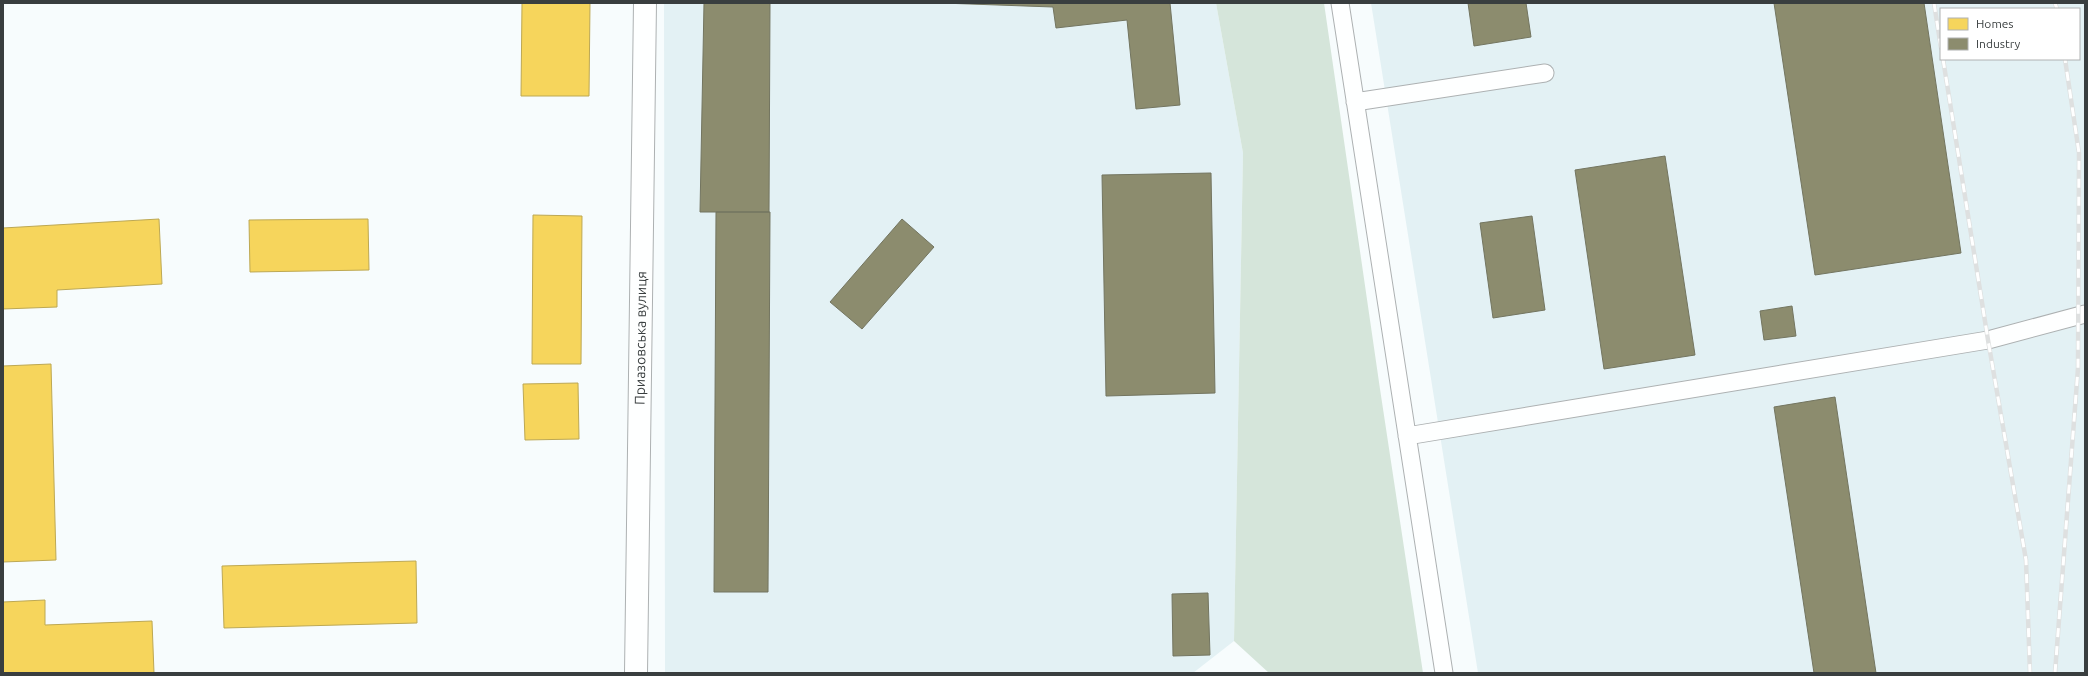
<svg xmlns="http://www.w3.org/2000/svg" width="2088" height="676" viewBox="0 0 2088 676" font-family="Ubuntu,sans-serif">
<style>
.built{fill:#e3f1f4;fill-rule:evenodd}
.green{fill:#d5e5da}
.homes{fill:#f6d55c;stroke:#bda853}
.industry{fill:#8c8c6e;stroke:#737560}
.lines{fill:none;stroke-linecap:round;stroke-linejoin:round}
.service-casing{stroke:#adb1b2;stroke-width:19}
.minor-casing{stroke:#adb1b2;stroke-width:24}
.service{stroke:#feffff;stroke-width:17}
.minor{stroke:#feffff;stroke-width:22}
.rail-casing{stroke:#dee0e0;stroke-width:4.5}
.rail{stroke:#fff;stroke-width:3;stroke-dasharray:9;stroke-linecap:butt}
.labels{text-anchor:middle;stroke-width:4;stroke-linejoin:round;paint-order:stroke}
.street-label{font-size:14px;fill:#393e3f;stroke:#fff}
</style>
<rect width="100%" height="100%" fill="#f7fcfd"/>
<!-- built -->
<path class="built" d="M664,3H1216L1243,153L1234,641L1193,673H665Z
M1371,3H2085V673H1478ZM1941,9H2079V59H1941Z"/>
<!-- green -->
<path class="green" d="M1216,3H1324L1380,389L1423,673H1269L1234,641L1243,153Z"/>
<!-- homes -->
<path class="homes" d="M522,3H590L589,96H521Z
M533,215L582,216L581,364H532Z
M159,219L162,284L57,290V307L3,309V228Z
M368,219L369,270L250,272L249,220Z
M51,364L56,560L3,562V366Z
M578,383L579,439L525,440L523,384Z
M416,561L417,623L224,628L222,566Z
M45,600V625L152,621L154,673H3V602Z"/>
<!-- industry -->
<path class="industry" d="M704,3H770L769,212H700Z
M942,3H1170L1180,105L1136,109L1127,20L1056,28L1053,7Z
M1468,3H1526L1531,37L1474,46Z
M1774,3H1924L1961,253L1815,275Z
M1665,156L1695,355L1604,369L1575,170Z
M1211,173L1215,393L1106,396L1102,175Z
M716,212H770L768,592H714Z
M1532,216L1545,310L1493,318L1480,223Z
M902,219L934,247L862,329L830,302Z
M1792,306L1796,336L1764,340L1760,311Z
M1835,397L1876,673H1814L1774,407Z
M1208,593L1210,655L1173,656L1172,594Z"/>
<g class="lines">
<!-- service casing -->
<g class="service-casing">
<path id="service" d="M1340,3L1444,673
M1355,102L1545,73
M1407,436L1988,340L2085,314"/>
</g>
<!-- minor casing -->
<g class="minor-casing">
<g id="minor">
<path id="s1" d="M636,673L645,3"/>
</g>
</g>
<!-- service -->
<use href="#service" class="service"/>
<!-- minor -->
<use href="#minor" class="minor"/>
<!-- rail casing -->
<g class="rail-casing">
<path id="rail" d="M1934,3L1941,48
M2055,3L2057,9
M1943,59L1988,340L2026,560L2030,673
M2055,673L2078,368L2079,153L2065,59"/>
</g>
<!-- rail -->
<use href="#rail" class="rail"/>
</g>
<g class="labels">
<!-- street labels -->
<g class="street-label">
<text dy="5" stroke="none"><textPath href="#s1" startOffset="335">Приазовська вулиця</textPath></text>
</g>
</g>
<!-- border -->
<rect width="2088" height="676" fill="none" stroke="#393e3f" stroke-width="8"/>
<!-- legend -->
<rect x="1940" y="8" width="140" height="52" fill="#ffffff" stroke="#b0b2b2"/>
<rect x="1948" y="18" width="20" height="12" fill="#f6d55c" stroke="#b0b2b2"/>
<text x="1976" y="28" font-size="12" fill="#393e3f">Homes</text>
<rect x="1948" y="38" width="20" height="12" fill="#8c8c6e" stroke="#b0b2b2"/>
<text x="1976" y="48" font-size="12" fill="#393e3f">Industry</text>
</svg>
